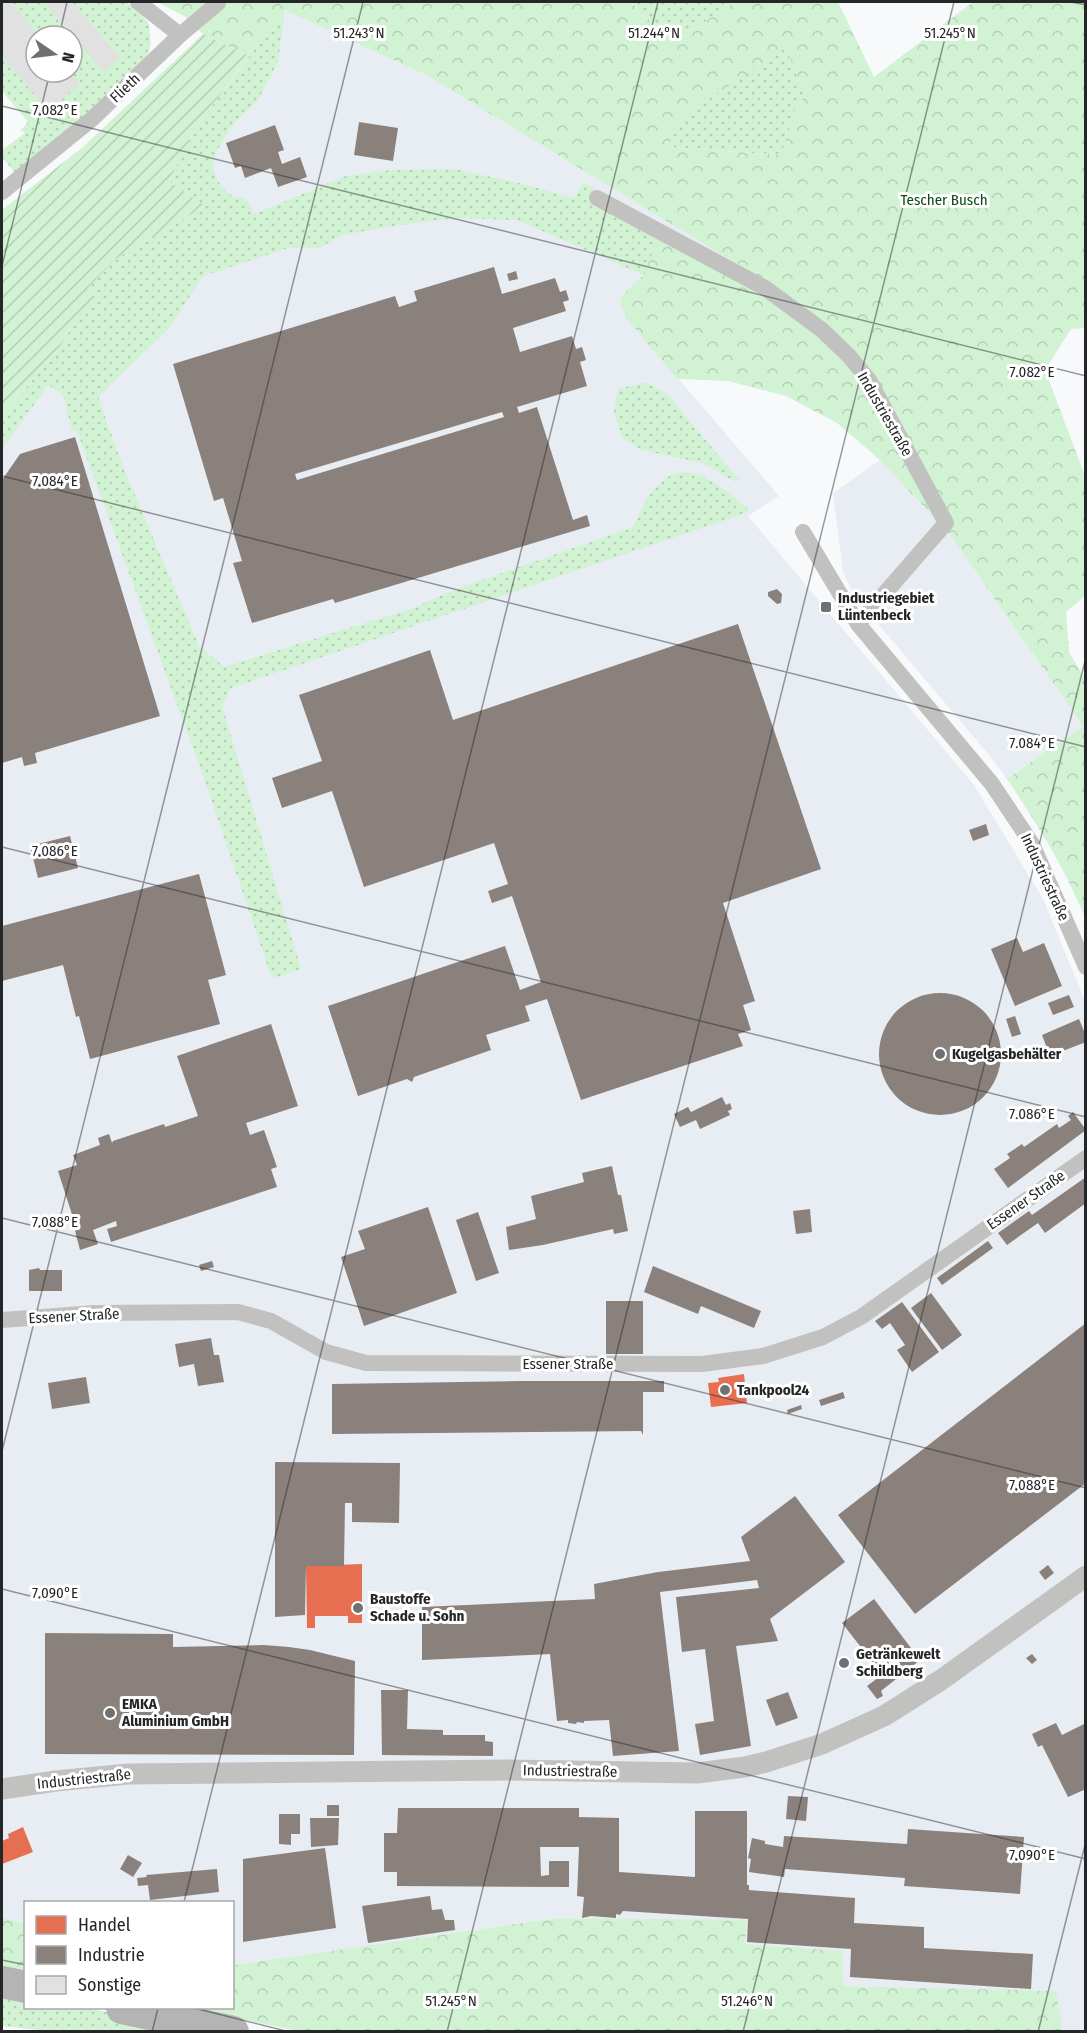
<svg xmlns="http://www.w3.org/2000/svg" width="1087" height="2033" viewBox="0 0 1087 2033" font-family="'Fira Sans Condensed',sans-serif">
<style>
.built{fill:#e8edf4}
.grass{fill:url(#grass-dots);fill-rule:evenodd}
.forest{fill:url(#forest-crowns);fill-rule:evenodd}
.garden{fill:url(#garden-furrows)}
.shops{fill:#e76f51}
.industry{fill:#8a817c;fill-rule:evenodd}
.building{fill:#e1e1e1}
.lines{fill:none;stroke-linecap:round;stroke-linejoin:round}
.minor{stroke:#c1c1c0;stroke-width:16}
.tertiary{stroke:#c1c1c0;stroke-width:21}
.motorway{stroke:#b5b3b4;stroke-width:32}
.ticks{fill:none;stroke:#252628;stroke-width:1.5;stroke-opacity:0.45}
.poi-dot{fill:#6e7072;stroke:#fff;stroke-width:2}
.labels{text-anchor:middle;stroke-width:6;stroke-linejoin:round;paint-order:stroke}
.street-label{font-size:15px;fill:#252628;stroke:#fff}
.park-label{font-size:15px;fill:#0a4a14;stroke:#fff}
.poi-label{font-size:15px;font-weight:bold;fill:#252628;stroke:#fff;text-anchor:start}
.ticks-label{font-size:15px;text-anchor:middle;fill:#252628;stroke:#fff;stroke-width:6;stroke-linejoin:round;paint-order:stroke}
</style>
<defs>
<pattern id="grass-dots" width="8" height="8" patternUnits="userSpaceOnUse" patternTransform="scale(1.5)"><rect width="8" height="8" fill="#d2f2d4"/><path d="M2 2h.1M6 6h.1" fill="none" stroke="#b4cfb6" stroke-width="1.8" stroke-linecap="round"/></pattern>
<pattern id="forest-crowns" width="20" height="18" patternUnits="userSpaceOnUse" patternTransform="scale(1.5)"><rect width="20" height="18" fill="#d2f2d4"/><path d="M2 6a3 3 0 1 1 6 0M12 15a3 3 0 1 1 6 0" fill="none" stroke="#b4cfb6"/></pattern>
<pattern id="garden-furrows" width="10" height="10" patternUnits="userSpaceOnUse" patternTransform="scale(1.5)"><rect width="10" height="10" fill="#d2f2d4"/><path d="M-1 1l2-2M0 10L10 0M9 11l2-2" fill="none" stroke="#b4cfb6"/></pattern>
</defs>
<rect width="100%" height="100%" fill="#f7f9fb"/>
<!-- built -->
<path class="built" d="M285,9L428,76L756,275H644L622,295L628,320L779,496L748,516L974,785L1043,899L1085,1001V2031H1063L1055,1991L843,1986L842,1951L745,1944L747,1921L556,1918L233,1965L232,1902H26L25,1924L2,1917V417L57,350L169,181L249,56Z
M880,460L951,536L1083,726L1007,779L989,755L857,599L843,573L833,493Z"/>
<!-- grass -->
<path class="grass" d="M2,2H125L137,9L149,24L151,44L146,58L90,116L15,173L2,157V150L25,133L21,130L28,122L2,91ZM36,36H72V72H36Z
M632,2H735L677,40L643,16Z
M285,9L278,62L258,100L231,127L216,152L212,166L220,185L232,196L246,198L254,214L346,176L390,170L454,169L519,183L574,198L583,182L653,224L658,239L644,275L517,220L456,218L393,226L343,235L319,248H288L203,276L170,327L98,397L123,467L199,646L224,667L410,609L454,590L633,527C639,516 643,503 651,493C684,449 718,485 750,510L740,515L231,688L222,706L301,969L272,979L205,781L77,431H72L63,394L48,385L2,449V417L57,350L86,289L114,260L204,207L169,181L196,127Z
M786,47L805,96L796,107L782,155L666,147L683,116Z
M646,382L667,394L739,480L736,482L703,463L641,450L622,438L614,413L618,389Z
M2,1989L25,1994L26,2008H87L201,2031L56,2032L2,2026Z"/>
<!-- forest -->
<path class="forest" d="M157,2H632L643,16L677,40L735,2H838L874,77L973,2H1085V328L1071,329L1045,370L1085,476V596L1066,612L1069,652L1085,679V918C1065,868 1037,824 1007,779L1083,726L951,536L880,460L837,423L786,396L728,381L677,379L628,320L620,304L622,295L644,275L658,238L752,273L428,76L285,10L249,56L203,34L184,16ZM786,48L805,96L796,107L781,155L666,147L683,116Z
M2,1917L25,1924V1973L2,1968Z
M556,1918L747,1920L745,1944L842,1951L843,1986L1056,1991L1063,2031L302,2032L189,2008H232L233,1965Z"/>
<!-- garden -->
<path class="garden" d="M203,34L249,56L196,127L169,181L205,206L114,260L87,289L93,297L57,350L2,417V210L83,147Z"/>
<!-- shops -->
<path class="shops" d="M744,1374L747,1403L711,1407L708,1383L719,1382L718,1378Z
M362,1564V1623H348V1616H315V1628H307L306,1566Z
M23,1827L33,1852L2,1864V1841L9,1838L8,1834Z"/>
<!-- industry -->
<path class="industry" d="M359,122L398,128L393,161L354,155Z
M275,125L284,150L278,152L282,164L300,157L307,177L278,187L271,168L245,178L241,166L235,168L226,143Z
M494,267L502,294L555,278L560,292L566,290L569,300L563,302L566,311L513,328L520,352L572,336L576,349L582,347L586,360L580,362L587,386L517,407L519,413L537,407L573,520L587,515L590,526L335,603L333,599L252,623L233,563L242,561L223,498L214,501L173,364L395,296L399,307L417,301L414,291ZM502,412L504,417L297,480L295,474Z
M516,271L518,279L509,281L507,274Z
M75,437L160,716L35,753L37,763L24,766L22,757L2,763V480L20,454Z
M777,589L782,594L781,603L777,604L768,596V592Z
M738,624L821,869L723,903L755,1001L743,1005L751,1030L738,1034L743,1046L581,1100L547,999L525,1006L530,1021L486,1035L491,1050L414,1077L412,1082L407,1079L358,1096L328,1006L505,946L520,990L541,982L512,896L492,903L488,891L508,884L494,843L364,887L332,791L282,808L272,778L322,761L299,695L430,650L453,720Z
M986,824L989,835L973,841L969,830Z
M70,836L78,868L38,878L30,846Z
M199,874L226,975L208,980L220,1024L90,1059L79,1016L76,1017L63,965L2,981V926Z
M1017,938L1023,952L1044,943L1062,986L1015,1006L991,949Z
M879 1054a61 61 0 1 1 122 0a61 61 0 1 1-122 0Z
M1069,995L1074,1007L1053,1015L1048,1003Z
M1015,1016L1021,1034L1012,1037L1006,1019Z
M1079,1019L1086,1036V1042L1050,1056L1042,1035Z
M271,1024L298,1106L246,1123L250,1135L264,1130L277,1167L271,1169L277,1187L111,1242L107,1229L117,1226L116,1221L93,1230L98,1244L80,1250L75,1231L77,1230L58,1171L77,1165L73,1155L100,1145L98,1138L109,1134L112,1143L113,1141L164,1124L165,1127L198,1116L177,1056Z
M1035 1058a4 4 0 1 1 8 0a4 4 0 1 1-8 0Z
M722,1097L726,1105L730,1103L732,1109L728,1111L730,1115L700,1129L696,1120L680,1127L674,1114L688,1107L691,1112Z
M1073,1112L1086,1130L1008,1188L994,1169L1010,1158L1007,1154L1022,1144L1024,1147L1057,1124L1059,1128L1071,1120L1068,1116Z
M612,1166L618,1195H621L628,1231L614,1234L613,1229L543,1245L509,1250L506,1227L536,1219L531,1196L584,1182L582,1173Z
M1086,1177V1203L1045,1233L1038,1223L1007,1245L998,1233L1029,1211L1032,1215Z
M428,1207L457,1293L364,1326L341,1257L365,1249L358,1231Z
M810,1209L812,1232L796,1234L793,1211Z
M478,1212L499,1273L476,1281L456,1220Z
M988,1241L993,1248L942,1285L937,1278Z
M212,1261L214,1267L201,1271L199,1265Z
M653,1266L761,1311L754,1328L701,1306L698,1314L644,1292Z
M39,1268L40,1270H62V1291H29V1270Z
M931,1293L962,1335L942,1350L911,1308Z
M606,1301H643V1354H606Z
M902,1302L939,1352L912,1372L897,1350L905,1345L890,1323L882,1329L875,1321Z
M1086,1323V1483L915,1614L838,1515Z
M211,1338L214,1355H219L224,1382L198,1386L194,1364L179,1367L175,1344Z
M86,1377L90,1403L52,1409L48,1383Z
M518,1381H664V1392H643V1435L641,1431L332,1434V1384Z
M843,1392L845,1398L821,1406L819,1400Z
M801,1405L802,1409L788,1414L787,1410Z
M275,1462L400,1463L399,1523L352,1522V1503H345L344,1566H306L305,1615L275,1617Z
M795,1496L845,1562L770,1619L778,1641L736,1646L751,1746L700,1755L695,1724L714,1721L705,1649L682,1652L676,1597L759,1588L757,1580L660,1592L679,1751L613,1756L609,1720L584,1721V1723L577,1722L576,1724L568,1723V1720L557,1721L550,1654L422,1660V1607L595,1599L594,1584L658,1572L750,1561L741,1537Z
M1048,1565L1054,1573L1045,1580L1039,1572Z
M874,1599L920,1660L881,1691L883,1696L877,1699L867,1686L879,1677L875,1672L878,1669L842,1623Z
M45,1633L173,1634V1647L264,1645L289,1647L310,1650L355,1661L354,1755L45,1754Z
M1032,1654L1037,1660L1032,1664L1026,1658Z
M381,1690H408L407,1729L443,1730V1735H485V1741L493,1742V1756L382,1755Z
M788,1692L798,1718L776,1726L766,1700Z
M1056,1723L1062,1735L1086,1723V1789L1068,1797L1042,1745L1038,1747L1032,1734Z
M788,1796L808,1797L806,1821L786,1819Z
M327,1805H339V1816H327Z
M398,1808H579V1817L619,1818V1872L695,1877V1811H747V1885H749V1890L855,1898L854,1923L924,1927V1948L1033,1954L1031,1989L850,1977L851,1949L747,1942L748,1919L623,1911L620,1915L616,1914V1918L591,1916L582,1918L584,1897L577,1896L579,1847H540L541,1876L549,1875V1861H569V1887L397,1886V1872H384V1833H397Z
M279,1814H300V1834H291V1845L279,1844Z
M310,1818H339L338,1845L311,1847Z
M908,1829L1024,1837L1020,1894L904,1886L905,1878L785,1869L784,1877L749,1872L751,1859L748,1858L752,1838L765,1841V1844L783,1847L784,1836L907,1844Z
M325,1848L336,1928L243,1942V1859Z
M128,1855L142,1863L133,1877L120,1869Z
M217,1869L219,1892L150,1900L148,1885L138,1886L137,1878L147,1877L146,1875Z
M430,1896L432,1910L442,1909L445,1920H454L455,1930L368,1943L362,1906Z"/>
<!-- building -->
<path class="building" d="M2,2H10L39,36H36V72H70L80,84L48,111L2,56Z
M44,2H72L120,58L104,72Z"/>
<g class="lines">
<!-- minor -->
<path class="minor" d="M138,2L180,35
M2,192L92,119L180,35L218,3
M597,198L765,288L822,330L849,356L869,380L946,523L858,624
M803,532L858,624L992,784L1032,844L1086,967
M2,1320L95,1313L238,1312L271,1321L326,1352L366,1363L702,1364L763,1356L823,1337L861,1317L1086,1158"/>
<!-- tertiary -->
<path class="tertiary" d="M2,1789L56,1781L128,1774L508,1770L697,1773L745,1767L766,1762L822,1744L884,1716L941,1680L1086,1576"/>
<!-- motorway -->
<path class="motorway" d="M2,1982L26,1987
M122,2008L233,2032"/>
</g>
<!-- ticks -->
<path class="ticks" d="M1071,2L1086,5M59,36L67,2M2,106L1086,376M2,266L50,72M2,476L1086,747M2,847L1086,1117M2,1218L1086,1488M2,1451L363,2M2,1589L1086,1859M184,1902L658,2M2,1960L26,1965M194,2008L290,2032M152,2032L158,2008M447,2032L954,2M743,2032L1086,657M1038,2032L1086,1841"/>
<!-- markers -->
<g class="poi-dot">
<rect x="820" y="601" width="12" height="12" rx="3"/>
<circle cx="940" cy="1054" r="6"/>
<circle cx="725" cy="1390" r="6"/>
<circle cx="358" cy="1608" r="6"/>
<circle cx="844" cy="1663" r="6"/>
<circle cx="110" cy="1713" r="6"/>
</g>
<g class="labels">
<!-- street labels -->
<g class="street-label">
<text transform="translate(125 88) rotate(-44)" y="5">Flieth</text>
<text transform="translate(885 414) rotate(60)" y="5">Industriestraße</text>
<text transform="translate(1045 877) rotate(65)" y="5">Industriestraße</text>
<text transform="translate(1026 1200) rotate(-35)" y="5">Essener Straße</text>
<text transform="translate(74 1316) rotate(-3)" y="5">Essener Straße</text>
<text x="568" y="1369">Essener Straße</text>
<text transform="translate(570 1771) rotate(1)" y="5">Industriestraße</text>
<text transform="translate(84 1779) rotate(-6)" y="5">Industriestraße</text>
</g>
<!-- park labels -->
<g class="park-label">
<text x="944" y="205">Tescher Busch</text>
</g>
<!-- poi labels -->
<g class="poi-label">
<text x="838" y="603">Industriegebiet<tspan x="838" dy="17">Lüntenbeck</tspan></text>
<text x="952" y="1059">Kugelgasbehälter</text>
<text x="737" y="1395">Tankpool24</text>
<text x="370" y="1604">Baustoffe<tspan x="370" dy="17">Schade u. Sohn</tspan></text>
<text x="856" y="1659">Getränkewelt<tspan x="856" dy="17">Schildberg</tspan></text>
<text x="122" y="1709">EMKA<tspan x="122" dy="17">Aluminium GmbH</tspan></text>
</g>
</g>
<g class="ticks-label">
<text x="359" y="38">51.243°N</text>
<text x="654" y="38">51.244°N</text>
<text x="950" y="38">51.245°N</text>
<text x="55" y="115">7.082°E</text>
<text x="1032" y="377">7.082°E</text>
<text x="55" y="486">7.084°E</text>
<text x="1032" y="748">7.084°E</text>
<text x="55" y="856">7.086°E</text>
<text x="1032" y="1119">7.086°E</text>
<text x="55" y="1227">7.088°E</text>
<text x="1032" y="1490">7.088°E</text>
<text x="55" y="1598">7.090°E</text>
<text x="1032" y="1860">7.090°E</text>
<text x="451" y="2006">51.245°N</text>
<text x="747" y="2006">51.246°N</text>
</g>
<!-- border -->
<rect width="1087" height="2033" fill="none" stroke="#252628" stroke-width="6"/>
<!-- legend -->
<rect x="24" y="1901" width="210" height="108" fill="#ffffff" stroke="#a8a8a9" stroke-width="1.5"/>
<rect x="36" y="1916" width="30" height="18" fill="#e76f51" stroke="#a8a8a9" stroke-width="1.5"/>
<text x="78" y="1931" font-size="18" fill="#252628">Handel</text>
<rect x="36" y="1946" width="30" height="18" fill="#8a817c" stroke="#a8a8a9" stroke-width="1.5"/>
<text x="78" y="1961" font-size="18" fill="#252628">Industrie</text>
<rect x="36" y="1976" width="30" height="18" fill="#e1e1e1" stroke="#a8a8a9" stroke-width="1.5"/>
<text x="78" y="1991" font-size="18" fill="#252628">Sonstige</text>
<!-- north arrow -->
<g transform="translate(54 54) rotate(104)"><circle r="28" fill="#ffffff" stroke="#a8a8a9" stroke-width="1.5"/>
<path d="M0-4.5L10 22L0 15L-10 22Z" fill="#6e7072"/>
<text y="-9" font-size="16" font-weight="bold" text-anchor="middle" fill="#252628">N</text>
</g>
</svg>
